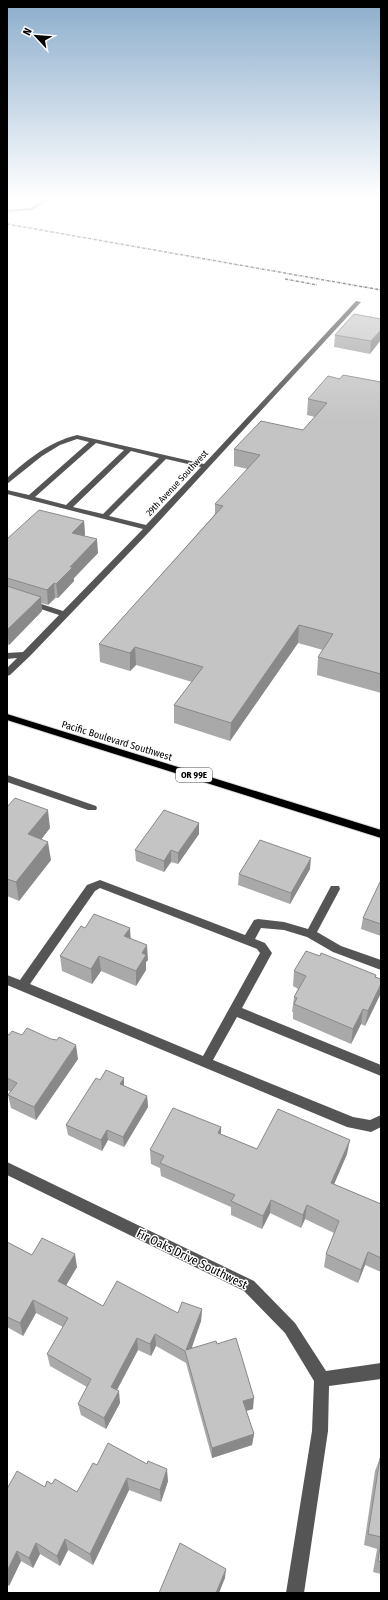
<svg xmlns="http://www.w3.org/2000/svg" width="388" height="1600" viewBox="0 0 388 1600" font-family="'Fira Sans Condensed',sans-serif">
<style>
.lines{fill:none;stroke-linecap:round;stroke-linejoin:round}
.major-casing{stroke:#dbdbdb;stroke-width:2}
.minor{fill:#555;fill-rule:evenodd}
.major{fill:#000;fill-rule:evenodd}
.rail{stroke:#000;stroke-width:1.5;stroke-dasharray:3 1 0.5 1;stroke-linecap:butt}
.wall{fill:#a9a9a9}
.shaded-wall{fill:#898989}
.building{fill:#c4c4c4;stroke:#898989}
.labels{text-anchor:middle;stroke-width:3;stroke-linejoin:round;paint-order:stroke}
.far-street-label{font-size:9px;fill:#000;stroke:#fff}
.shield{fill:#fff;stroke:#4c4c4c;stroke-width:1}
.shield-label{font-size:9px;font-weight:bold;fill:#000}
.street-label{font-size:10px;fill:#000;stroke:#fff}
.near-street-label{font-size:12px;fill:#000;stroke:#fff}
</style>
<rect width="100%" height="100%" fill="#fff"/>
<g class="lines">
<!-- major casing -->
<g class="major-casing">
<path id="major" d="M7,714L381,830V838L7,720Z"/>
</g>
<!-- minor -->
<path class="minor" d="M49,197H54L33,210L7,212V210L30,208Z
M356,301L361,302L151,530L30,656L10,675L7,676V668L17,658L7,659V653L23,652L59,615L7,598V593L63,611L143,529L7,494V490L29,495L89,442L77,439L60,445L42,456L7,484V478C28,459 49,442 77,435L204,464ZM96,443L124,450L66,505L35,497ZM131,451L159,458L103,514L73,507ZM166,459L201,467L146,525L109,516Z
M7,775L96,806L97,808L96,810H88L7,782Z
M100,880L245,935L254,920L258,919L284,922L308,929L331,886H339L340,889L317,932L341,946L381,960V970L333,952L307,937L284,930L261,928L255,939L265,943L272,953L242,1008L381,1065V1076L237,1017L213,1060L353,1117L370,1120L381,1115V1127L371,1132L347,1127L7,985V975L20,980L87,885ZM100,888L257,949L260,953L203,1056L30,984L95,891Z
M7,1162L254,1281L295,1323L326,1371L381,1363V1379L329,1386L328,1431L304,1593H286L312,1431L314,1381L285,1333L244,1291L7,1175Z"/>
<!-- major -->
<use href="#major" class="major"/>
<!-- rail -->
<path class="rail" d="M7,224L381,290
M285,279L317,285"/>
</g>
<!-- wall -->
<path class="wall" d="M195,197H210V199Z
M381,319L370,354L334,347L335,335Z
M340,379L381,382V693L317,675L318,657L323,650L298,643L230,741L174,723V705L192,682L136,665L130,671L100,662L99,644L215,514V504L248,469L234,466V449L303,430L315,417L307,415L308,399Z
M84,521L85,535L84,536L98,553L74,578V581L58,598H55L48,605L41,603L42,611L9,645L7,644V539Z
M7,807L50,828L41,839L51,860L19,901L7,896Z
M199,834L178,864L171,862L164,872L136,861L135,850Z
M310,869L290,904L238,885L239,874Z
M381,883V936L361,929L363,918Z
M85,928L131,938L148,960L146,962V970L136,986L101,971L92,984L62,971L60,956Z
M320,956L376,975V977L380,995L365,1026L361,1024L351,1044L293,1019V1012H292L294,997L298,989L293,986L294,971Z
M7,1034L78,1059L36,1120L11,1108L8,1095L11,1092L7,1090Z
M124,1078V1086L147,1096L148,1107L124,1147L108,1140L102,1151L68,1135L66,1125L100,1080Z
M221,1127V1134L257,1149L347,1154L334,1184L381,1204V1272L365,1265L358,1283L324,1267L326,1254L334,1233L305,1219L301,1228L270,1213L262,1229L231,1215V1207L161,1176L160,1168L151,1164L150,1150Z
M7,1242L32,1255L77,1267L66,1285L103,1306L178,1313L202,1309L201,1321L191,1348L217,1344L253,1409L246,1411L254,1434L252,1445L212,1458L186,1363L156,1346L151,1356L138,1350L117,1390L120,1403L106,1429L81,1415L78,1404L87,1387L50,1366L47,1354L63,1327L36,1313L23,1336L7,1327Z
M380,1458L381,1459V1574L373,1572L377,1549L364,1545L375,1471Z
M97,1465L168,1481L161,1502L129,1490L93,1565L68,1550L60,1566L40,1554L33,1568L21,1561L9,1586L7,1584V1489L45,1487L52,1484L77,1492Z"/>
<!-- shaded-wall -->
<path class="shaded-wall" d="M381,330V340L370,354L371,341Z
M84,521L85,535L73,547L72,533Z
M97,539L98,553L74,578V581L58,598L56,584L70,567Z
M54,583L55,598L48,605L47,590Z
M41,597L42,611L9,645L7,630Z
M299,625L298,643L230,741L231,723Z
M135,647L136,665L130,671V653Z
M48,810L50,828L31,853L28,834Z
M199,823V834L178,864V853Z
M48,842L51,860L19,901L16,882Z
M171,850V862L164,872V861Z
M311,858L310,869L290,904L291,893Z
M130,928L131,943L124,936Z
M147,945L148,960L146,962V970L136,986V971L142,953Z
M99,956L101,971L92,984L91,969Z
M381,984L380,995L365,1026L368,1011Z
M363,1009L361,1024L351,1044L353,1029Z
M76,1045L78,1059L36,1120L34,1107Z
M124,1078V1089L120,1084Z
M147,1096L148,1107L124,1147L123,1137Z
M221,1127V1141L218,1133Z
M107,1130L108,1140L102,1151L101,1140Z
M350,1140L347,1154L329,1196L331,1183Z
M271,1200L270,1213L262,1229L263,1216Z
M307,1205L305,1219L301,1228L303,1215Z
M368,1252L365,1265L358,1283L361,1270Z
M75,1254L77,1267L61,1294L58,1281Z
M33,1300L36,1313L23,1336L20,1323Z
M202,1309L201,1321L188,1359L186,1350Z
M155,1334L156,1346L151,1356L150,1344Z
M137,1338L138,1350L112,1399L111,1387Z
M119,1391L120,1403L106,1429L104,1418Z
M254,1398L253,1409L242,1412L243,1401Z
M254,1434L252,1445L212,1458V1448Z
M167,1469L168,1481L161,1502L160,1490Z
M127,1478L129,1490L93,1565L90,1554Z
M65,1539L68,1550L60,1566L57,1556Z
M36,1543L40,1554L33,1568L29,1558Z
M17,1551L21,1561L9,1586L7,1581V1571Z
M226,1569L225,1578L219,1593H216Z"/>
<!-- building -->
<path class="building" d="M354,314L381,319V330L371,341L335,335Z
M343,375L381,382V674L318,657L333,634L299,625L231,723L174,705L203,667L135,647L130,653L99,644L223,506L215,504L260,455L234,449L261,421L303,430L327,403L308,399L328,376L340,379Z
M39,510L84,521L72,533L97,539L70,567H73L56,584L54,583L47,590L7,578V539Z
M7,586L41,597L7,630Z
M15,798L48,810L28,834L48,842L16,882L7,879V807Z
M164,810L199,823L178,853L171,850L164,861L135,850Z
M260,840L311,858L291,893L239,874Z
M380,882L381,883V924L363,918Z
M94,914L130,928L124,936L147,945L142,953L146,955L136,971L99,956L91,969L60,956L81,926L85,928Z
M306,951L320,956L321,953L376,975L375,977L381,979V984L368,1011L363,1009L353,1029L294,1004L297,998L294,997L306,976L294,971Z
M27,1028L51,1039L57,1040L59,1037L76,1045L34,1107L8,1095L17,1083L7,1078V1034L9,1035L12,1031L22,1035Z
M106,1070L124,1078L120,1084L147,1096L123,1137L107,1130L101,1140L66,1125L96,1078L100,1080Z
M173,1108L221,1127L218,1133L257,1149L278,1109L350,1140L331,1183L381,1204V1258L368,1252L361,1270L326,1254L339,1221L307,1205L303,1215L271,1200L263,1216L231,1201L235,1195L160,1163L164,1156L150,1150Z
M42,1238L75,1254L58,1281L103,1306L117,1281L178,1313L182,1302L202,1309L186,1350L216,1341L217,1344L236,1338L254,1398L243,1401L254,1434L212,1448L185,1351L155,1334L150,1344L137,1338L111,1387L119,1391L104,1418L78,1404L91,1379L47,1354L68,1318L33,1300L20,1323L7,1317V1242L32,1255Z
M108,1443L147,1464L148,1461L167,1469L160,1490L127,1478L90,1554L65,1539L57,1556L36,1543L29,1558L17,1551L7,1571V1489L17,1471L45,1487L47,1481L52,1484L55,1479L77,1492L93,1463L97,1465Z
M380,1458L381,1459V1537L368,1534Z
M381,1540V1562L378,1561Z
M180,1543L226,1569L216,1593H159Z"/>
<!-- sky -->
<linearGradient id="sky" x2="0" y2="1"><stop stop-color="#8cadcc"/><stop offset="0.47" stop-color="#fff"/><stop offset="1" stop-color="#fff" stop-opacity="0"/></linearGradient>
<rect width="388" height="421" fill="url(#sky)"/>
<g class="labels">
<!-- far-street labels -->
<g class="far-street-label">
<text transform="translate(177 483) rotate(-47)" y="3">29th Avenue Southwest</text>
</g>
<!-- shield labels -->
<rect class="shield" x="176" y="768" width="36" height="14" rx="3"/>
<g class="shield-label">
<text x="194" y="778">OR 99E</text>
</g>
<!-- street labels -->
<g class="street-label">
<text transform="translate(117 740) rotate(17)" y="4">Pacific Boulevard Southwest</text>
</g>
<!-- near-street labels -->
<g class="near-street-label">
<text transform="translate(192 1259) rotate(26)" y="4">Fir Oaks Drive Southwest</text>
</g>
</g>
<!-- border -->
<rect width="388" height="1600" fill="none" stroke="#000000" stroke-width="16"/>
<!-- north arrow -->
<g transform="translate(36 36) rotate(296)" stroke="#ffffff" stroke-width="3" paint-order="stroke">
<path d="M0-3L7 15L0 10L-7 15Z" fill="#000000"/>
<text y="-6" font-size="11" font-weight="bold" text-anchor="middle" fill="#000000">N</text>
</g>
</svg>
